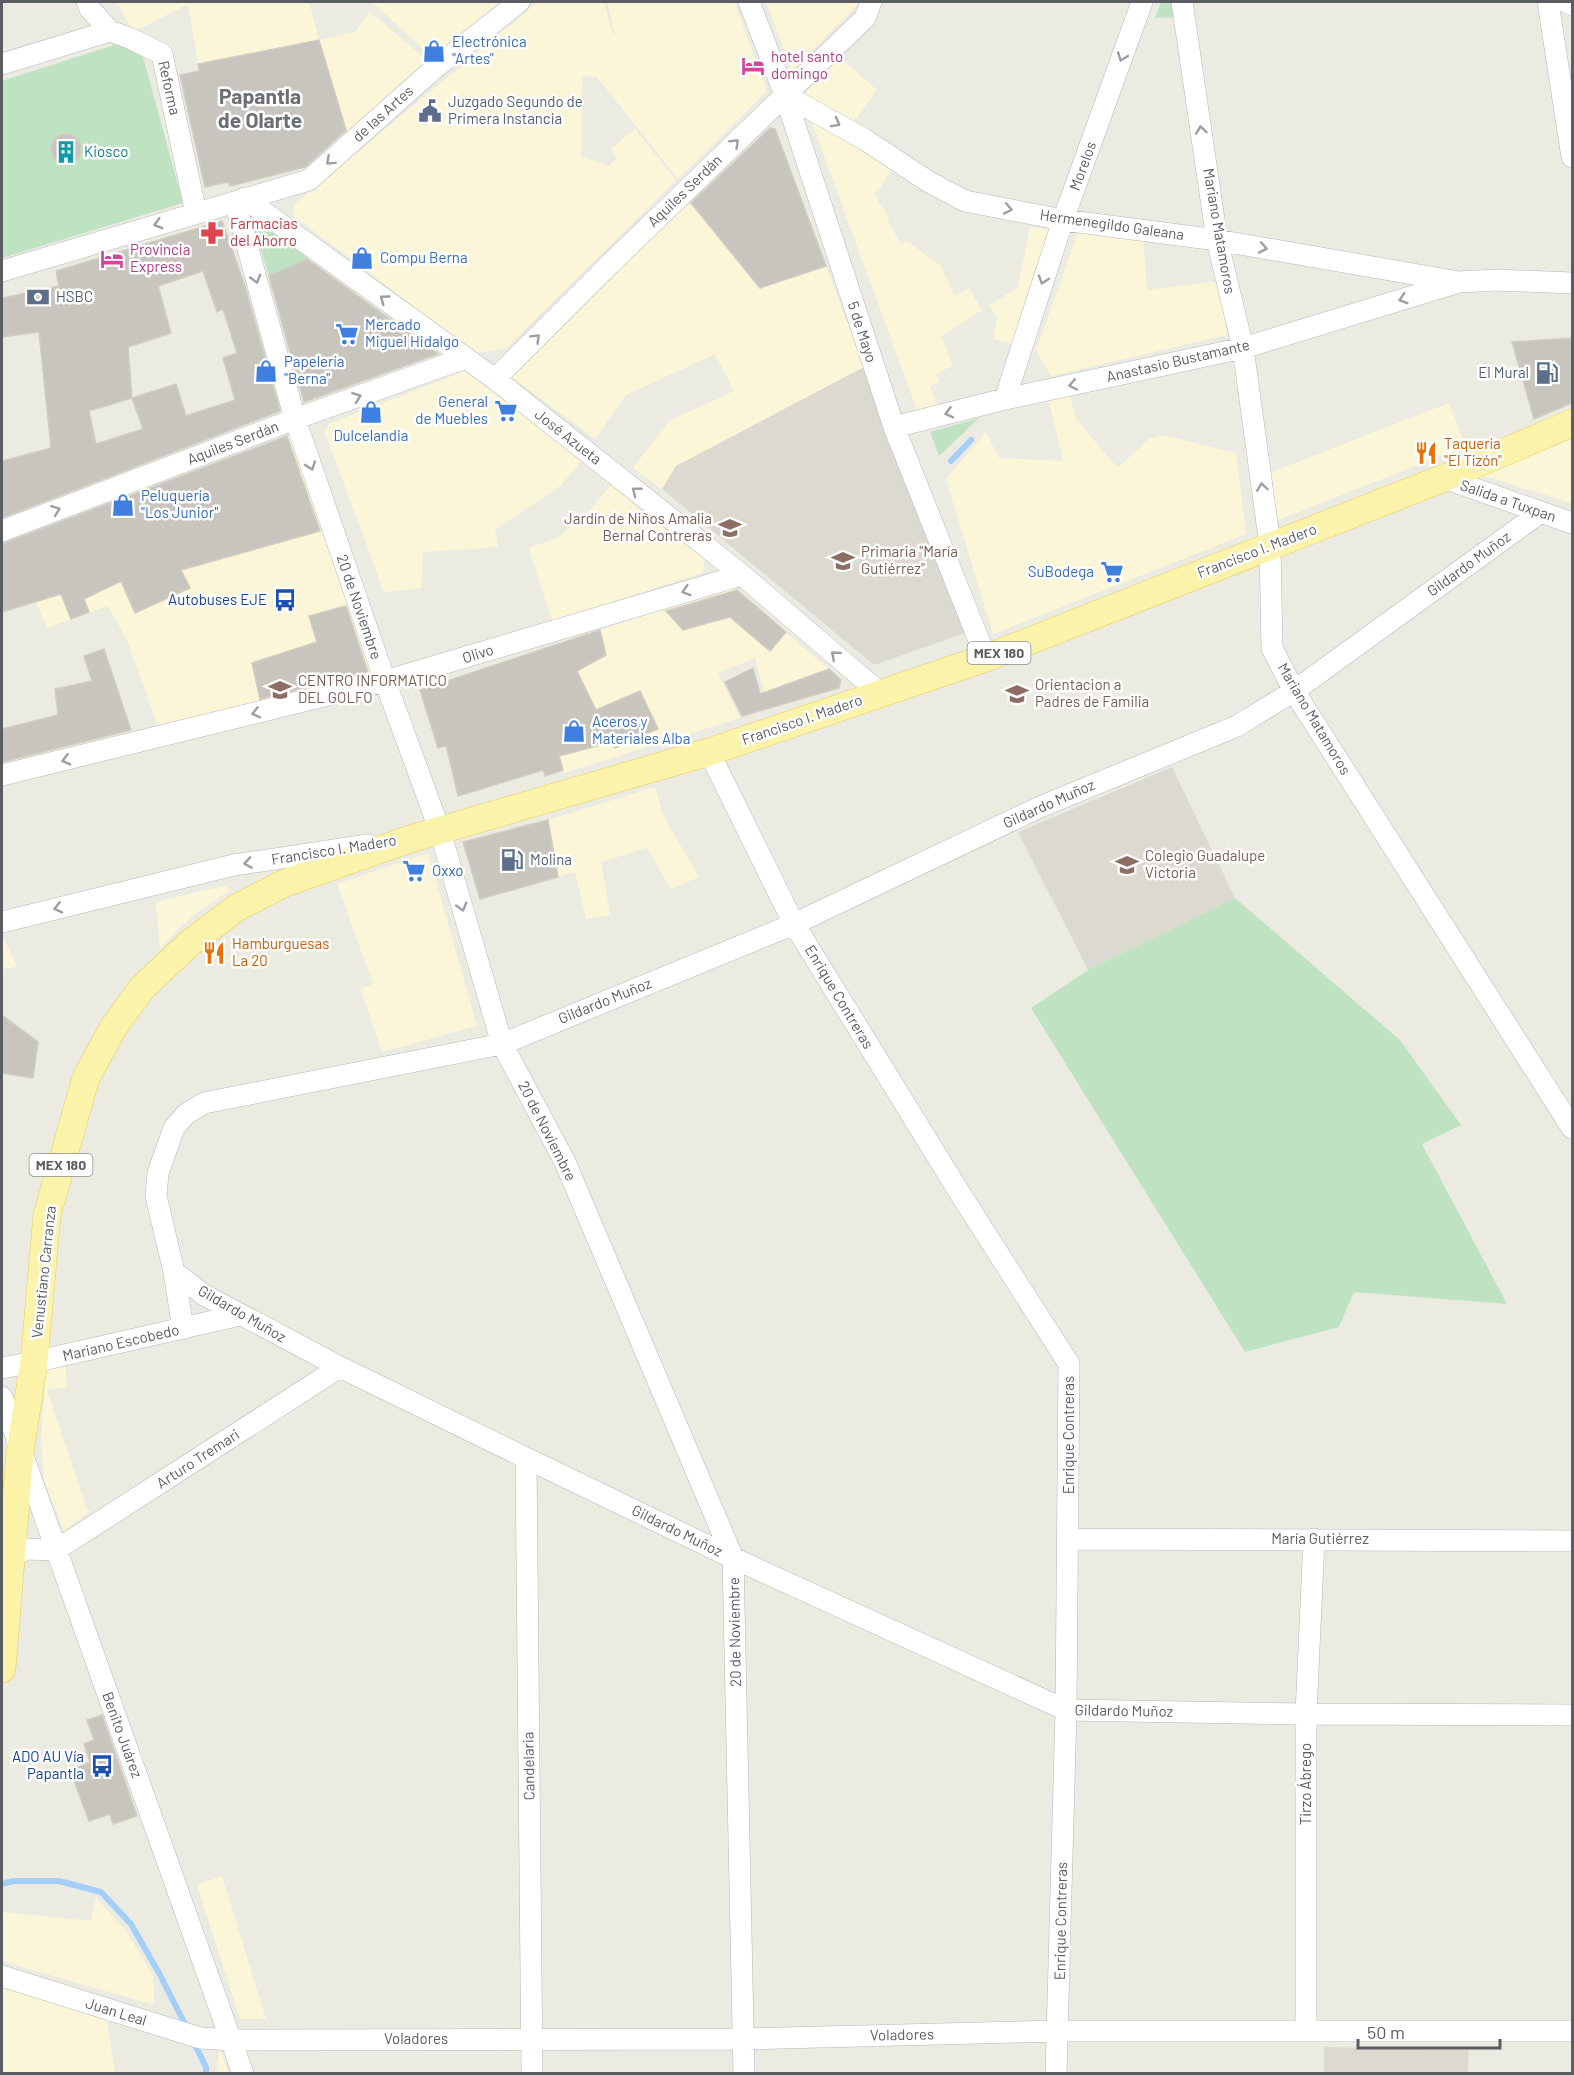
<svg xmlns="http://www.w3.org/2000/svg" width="1574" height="2075" viewBox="0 0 1574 2075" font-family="Barlow,sans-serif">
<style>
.commercial{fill:#fcf6d8}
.education{fill:#dcdad0}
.green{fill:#bfe3c2}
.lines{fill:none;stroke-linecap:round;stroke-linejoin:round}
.stream{stroke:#a4cffa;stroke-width:6}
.building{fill:#c8c5bf;stroke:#d1cdc1;stroke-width:1.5;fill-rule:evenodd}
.minor-casing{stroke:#b5b7bc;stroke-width:22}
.major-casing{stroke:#e9cc5e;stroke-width:28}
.minor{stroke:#fff;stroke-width:21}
.major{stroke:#faf3a9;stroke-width:27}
.oneway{stroke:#9c9ea1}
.labels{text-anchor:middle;stroke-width:5;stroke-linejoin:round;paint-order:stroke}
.shield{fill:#fff;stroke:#8c8e91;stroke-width:1.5}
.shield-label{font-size:14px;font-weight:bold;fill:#5a5d62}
.shop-label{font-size:15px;fill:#366cbe;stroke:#fff;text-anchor:start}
.hotel-label{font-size:15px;fill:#b23c85;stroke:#fff;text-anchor:start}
.street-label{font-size:15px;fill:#5a5d62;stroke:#fff}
.service-label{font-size:15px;fill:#4e5e75;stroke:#fff;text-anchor:start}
.culture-label{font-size:15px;fill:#0d838f;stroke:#fff;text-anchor:start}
.health-label{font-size:15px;fill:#be3a42;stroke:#fff;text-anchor:start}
.food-label{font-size:15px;fill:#c56008;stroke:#fff;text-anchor:start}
.education-label{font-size:15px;fill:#785e54;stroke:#fff;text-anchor:start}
.transit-label{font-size:15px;fill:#164399;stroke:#fff;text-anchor:end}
.district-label{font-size:21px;font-weight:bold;fill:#6b6f74;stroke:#fff}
</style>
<rect width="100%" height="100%" fill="#ecebe2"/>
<!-- commercial -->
<path class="commercial" d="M117,2H309L319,40L355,32L370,12L428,61L348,135L319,40L198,64L188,4L133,32Z
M372,2H499L433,58Z
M538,2H604L613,35L615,34L607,2H734L767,91L678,179L597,77L582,76L581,156L609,166L617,158L611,149L635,129L676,180L506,348L476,353L294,216L293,206Z
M766,2H860L792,71Z
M840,58L877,90L852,124L804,94Z
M810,117L893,166L879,190L874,194L889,218L887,220L901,244L907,241L941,266L954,296L969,288L982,310L941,336L953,366L943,370L936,375L939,382L930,386L938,405L917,410Z
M690,201L759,288L826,266L864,367L676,466L662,489L633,468L669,421L734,391L715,354L626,395L595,439L512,377Z
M1030,227L1059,231L1020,346L993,339L997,317L989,306L1018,287Z
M1079,229L1143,236L1147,290L1221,281L1227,335L1051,376L1036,351Z
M465,371L582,461L560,486L495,530L498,547L423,552L421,588L384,592L325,432L329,424Z
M1070,396L1076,419L1115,465L1119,467L1149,439L1162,435L1236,453L1246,534L993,634L946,479L986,432L999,458L1063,461L1049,401Z
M1449,403L1466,446L1273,522L1267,474Z
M292,436L299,438L372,676L158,727L127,640L108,606L47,628L36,602L2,612V547Z
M1572,438V503L1481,475Z
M611,485L649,517L705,559L702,573L552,621L529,548L559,537L591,509Z
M733,586L841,680L839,688L769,709L755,658L718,673L740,718L564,773L540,696L495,725L438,748L421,693L423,688Z
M655,787L663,815L699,877L671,889L647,848L601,862L610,915L586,919L575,872L480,899L463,842L548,820Z
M428,853L477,1026L382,1052L361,989L373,984L337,884Z
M227,885L228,891L192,916L160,948L156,902Z
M4,939L17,967L2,969V940Z
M65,1363L67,1387L47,1390L88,1512L64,1531L44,1480L41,1440L46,1368Z
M222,1876L266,2019H240L197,1885Z
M96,1898L126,1931L153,1976L154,2005L2,1961V1912L91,1921Z
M2,1985L106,2017L115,2073H2Z
M219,2046L228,2073H217Z"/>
<!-- education -->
<path class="education" d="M864,367L965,633L874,665L662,489L676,466Z
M1172,767L1235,898L1088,970L1018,832Z
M1324,2047L1469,2050L1468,2073H1324Z"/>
<!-- green -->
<path class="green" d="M1161,2H1179L1181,17L1155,18Z
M123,42L142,53L183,203L2,258V81Z
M262,225L309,259L269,276L254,229Z
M979,418L939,456L930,432Z
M1235,898L1400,1040L1461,1125L1422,1144L1507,1304L1354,1292L1339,1327L1245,1352L1031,1008L1088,970Z"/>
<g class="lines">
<!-- stream -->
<path class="stream" d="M951,461L971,440
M2,1884L13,1881H59L101,1892L131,1924L159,1973L187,2028
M194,2043L206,2067V2074"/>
</g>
<!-- building -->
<path class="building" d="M319,40L346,130L305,167L230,186L228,182L205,187L180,75L199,71L198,64Z
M770,128L775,129L826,266L760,288L691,203Z
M51 149a15 15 0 1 1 30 0a15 15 0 1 1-30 0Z
M222,221L245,286L280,411L2,518V461L51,448L39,332L2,337V298L59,286L56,271ZM203,271L217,312L223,309L237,353L223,358L235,400L186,416L176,384L132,398L128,347L171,333L158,286ZM132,398L143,429L96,444L89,411Z
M307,259L438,354L304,402L269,276Z
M1572,338V403L1534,419L1512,342Z
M287,436L320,531L181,570L190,588L135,613L121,581L84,599L89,612L71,619L61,594L2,612V544Z
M737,590L786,632L770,651L730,617L683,630L666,611Z
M346,606L368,672L260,699L252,663L317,642L309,616Z
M600,630L606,655L577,671L596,710L640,691L658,729L615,748L612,742L559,756L563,770L545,776L543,770L458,796L446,745L438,748L420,690Z
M104,649L131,730L2,762V729L58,715L55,689L92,681L84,656Z
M753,668L760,694L829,669L841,680L839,688L742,716L725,682Z
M548,820L558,877L480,899L463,842Z
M2,1015L38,1042L33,1078L2,1073Z
M102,1715L137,1816L113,1824L110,1814L89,1821L70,1770L90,1762L84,1744L94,1740L87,1720Z"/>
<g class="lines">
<!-- minor casing -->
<g class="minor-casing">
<path id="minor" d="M87,2L90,9L110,31L132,39L162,54L196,213
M749,2L785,95L894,427L986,658
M1182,2L1217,240L1243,348L1270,545L1272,648L1294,691L1572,1128
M1548,2L1572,157
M1566,2L1572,5
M2,64L110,31
M785,95L864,139L929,182L965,201L1063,220L1217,240L1459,282L1498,280L1572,283
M244,198L495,379L742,575L880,693
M235,202L295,419L385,681L440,831L502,1044L565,1162L733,1558L744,2074
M2,271L309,180L436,67L519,2
M495,379L610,264L865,18L871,2
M1005,399L1063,220L1142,2
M894,427L1005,399L1243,348L1456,283
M1444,478L1572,523
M1541,512L1294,691L1237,726L1040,807L794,924L502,1044L204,1103L186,1114L174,1128L158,1173L156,1196L174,1272L204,1295L340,1367L526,1458L733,1558L1066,1710L1306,1714L1572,1715
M2,531L295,419L465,358
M709,752L794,924L961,1195L1069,1364L1066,1710L1056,2074
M2,775L385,681L742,575
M2,922L234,865L368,845
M174,1272L183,1329
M2,1368L34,1362L240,1315
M2,1397L243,2074
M526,1458L532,2074
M1068,1539L1572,1541
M10,1557L26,1549L56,1550L340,1367
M2,1976L200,2038L231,2040L745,2039L1058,2031H1572
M1306,2030V1714L1314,1539"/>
</g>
<!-- major casing -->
<g class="major-casing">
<path id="major" d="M2,1669L20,1452L34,1362L47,1215L86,1078L113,1028L142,988L190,943L238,907L285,883L410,839L709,752L986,658L1444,478L1572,423"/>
</g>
<!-- minor -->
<use href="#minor" class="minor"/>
<!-- major -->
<use href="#major" class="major"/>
</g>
<!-- one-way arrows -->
<defs><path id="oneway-chevron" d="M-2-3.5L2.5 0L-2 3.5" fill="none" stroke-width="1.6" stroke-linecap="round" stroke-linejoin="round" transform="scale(1.5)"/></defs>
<g class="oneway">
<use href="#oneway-chevron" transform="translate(1122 57) rotate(110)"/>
<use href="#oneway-chevron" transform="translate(836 123) rotate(29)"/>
<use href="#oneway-chevron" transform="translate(1201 130) rotate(-98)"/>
<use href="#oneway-chevron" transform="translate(735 143) rotate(-44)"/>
<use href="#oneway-chevron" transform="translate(330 161) rotate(138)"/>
<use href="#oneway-chevron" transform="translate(1008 209) rotate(11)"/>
<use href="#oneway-chevron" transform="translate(158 224) rotate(164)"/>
<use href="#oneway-chevron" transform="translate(1263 248) rotate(10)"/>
<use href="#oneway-chevron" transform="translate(256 279) rotate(74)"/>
<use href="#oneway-chevron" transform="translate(1043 280) rotate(108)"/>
<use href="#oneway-chevron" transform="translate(384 299) rotate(-144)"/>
<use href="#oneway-chevron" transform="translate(1403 299) rotate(163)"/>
<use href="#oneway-chevron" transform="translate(536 338) rotate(-45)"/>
<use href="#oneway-chevron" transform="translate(1073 385) rotate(168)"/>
<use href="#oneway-chevron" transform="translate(357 397) rotate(-20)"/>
<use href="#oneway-chevron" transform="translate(949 413) rotate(166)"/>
<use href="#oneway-chevron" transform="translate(311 466) rotate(71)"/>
<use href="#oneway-chevron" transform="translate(1262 487) rotate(-98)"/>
<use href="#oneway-chevron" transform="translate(636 491) rotate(-142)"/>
<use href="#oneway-chevron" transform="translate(56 510) rotate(-21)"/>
<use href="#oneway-chevron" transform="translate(686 591) rotate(163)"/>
<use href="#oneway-chevron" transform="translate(835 655) rotate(-139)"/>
<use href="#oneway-chevron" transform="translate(256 713) rotate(166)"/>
<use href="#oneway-chevron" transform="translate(66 760) rotate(166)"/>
<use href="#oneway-chevron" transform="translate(248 863) rotate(171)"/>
<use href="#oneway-chevron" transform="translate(462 907) rotate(74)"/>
<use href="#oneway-chevron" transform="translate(58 908) rotate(166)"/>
</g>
<!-- icons -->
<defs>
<g id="shop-bare" transform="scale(1.8)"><path d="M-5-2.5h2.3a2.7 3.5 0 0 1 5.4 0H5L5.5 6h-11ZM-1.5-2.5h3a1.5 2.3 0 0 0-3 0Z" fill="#3f7fe0" stroke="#fff" stroke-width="2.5" paint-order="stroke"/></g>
<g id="hotel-bare" transform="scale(1.8)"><path d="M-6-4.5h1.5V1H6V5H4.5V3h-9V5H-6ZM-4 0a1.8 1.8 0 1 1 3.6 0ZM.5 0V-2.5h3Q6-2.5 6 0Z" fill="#d1479c" stroke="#fff" stroke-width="2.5" paint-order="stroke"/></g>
<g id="civic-bare" transform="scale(1.8)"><path d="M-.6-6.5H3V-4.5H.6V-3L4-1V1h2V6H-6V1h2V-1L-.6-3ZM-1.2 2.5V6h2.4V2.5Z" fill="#5c6f8a" stroke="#fff" stroke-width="2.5" paint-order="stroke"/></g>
<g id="building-bare" transform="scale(1.8)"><path d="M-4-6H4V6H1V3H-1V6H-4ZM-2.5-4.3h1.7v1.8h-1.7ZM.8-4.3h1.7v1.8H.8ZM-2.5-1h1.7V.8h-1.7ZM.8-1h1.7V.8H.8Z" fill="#0f9aa8" stroke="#fff" stroke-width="2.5" paint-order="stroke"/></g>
<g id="pharmacy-bare" transform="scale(1.8)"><path d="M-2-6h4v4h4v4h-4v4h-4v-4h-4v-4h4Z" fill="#e0444e" stroke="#fff" stroke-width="2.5" paint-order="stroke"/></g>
<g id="bank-bare" transform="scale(1.8)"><path d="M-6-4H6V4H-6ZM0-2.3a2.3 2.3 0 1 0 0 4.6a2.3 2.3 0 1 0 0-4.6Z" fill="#5c6f8a" stroke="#fff" stroke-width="2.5" paint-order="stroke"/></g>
<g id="supermarket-bare" transform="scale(1.8)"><path d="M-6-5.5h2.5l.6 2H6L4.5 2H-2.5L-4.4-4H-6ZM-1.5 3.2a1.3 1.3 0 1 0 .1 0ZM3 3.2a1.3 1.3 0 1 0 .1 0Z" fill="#3f7fe0" stroke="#fff" stroke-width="2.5" paint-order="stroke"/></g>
<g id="fuel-bare" transform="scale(1.8)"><path d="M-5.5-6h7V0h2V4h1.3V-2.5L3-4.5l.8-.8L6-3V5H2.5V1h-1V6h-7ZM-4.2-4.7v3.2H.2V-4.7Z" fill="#5c6f8a" stroke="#fff" stroke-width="2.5" paint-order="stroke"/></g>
<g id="restaurant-bare" transform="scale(1.8)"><path d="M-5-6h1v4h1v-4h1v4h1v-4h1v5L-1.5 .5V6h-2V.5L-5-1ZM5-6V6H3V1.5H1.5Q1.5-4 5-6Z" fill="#e8710a" stroke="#fff" stroke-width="2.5" paint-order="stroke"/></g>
<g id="school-bare" transform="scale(1.8)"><path d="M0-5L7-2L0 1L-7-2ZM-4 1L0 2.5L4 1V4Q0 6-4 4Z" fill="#8d6e63" stroke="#fff" stroke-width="2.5" paint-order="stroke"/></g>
<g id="bus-bare" transform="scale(1.8)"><path d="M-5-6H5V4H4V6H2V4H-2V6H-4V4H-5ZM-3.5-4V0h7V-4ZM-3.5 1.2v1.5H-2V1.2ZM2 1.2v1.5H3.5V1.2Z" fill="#1a4fb4" stroke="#fff" stroke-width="2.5" paint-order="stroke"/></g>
<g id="university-bare" transform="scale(1.8)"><path d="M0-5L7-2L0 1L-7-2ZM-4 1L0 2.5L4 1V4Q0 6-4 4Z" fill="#8d6e63" stroke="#fff" stroke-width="2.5" paint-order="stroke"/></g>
</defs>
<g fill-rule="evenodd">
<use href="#shop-bare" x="434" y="51"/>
<use href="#hotel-bare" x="753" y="66"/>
<use href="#civic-bare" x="430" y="111"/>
<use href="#building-bare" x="66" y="152"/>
<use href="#pharmacy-bare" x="212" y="233"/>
<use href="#shop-bare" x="362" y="258"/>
<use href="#hotel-bare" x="112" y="259"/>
<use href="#bank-bare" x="38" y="297"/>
<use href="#supermarket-bare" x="347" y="334"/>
<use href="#shop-bare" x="266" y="371"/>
<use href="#fuel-bare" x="1547" y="373"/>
<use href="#supermarket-bare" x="506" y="411"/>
<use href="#shop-bare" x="371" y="412"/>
<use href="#restaurant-bare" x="1426" y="453"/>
<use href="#shop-bare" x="123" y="505"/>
<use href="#school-bare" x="730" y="528"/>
<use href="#school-bare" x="843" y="561"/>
<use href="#supermarket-bare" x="1112" y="572"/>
<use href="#bus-bare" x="285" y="600"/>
<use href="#university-bare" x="280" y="690"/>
<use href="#school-bare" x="1017" y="694"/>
<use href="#shop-bare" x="574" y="731"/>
<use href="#fuel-bare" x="512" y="860"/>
<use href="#school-bare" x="1127" y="865"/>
<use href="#supermarket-bare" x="414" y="871"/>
<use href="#restaurant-bare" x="214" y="953"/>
<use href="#bus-bare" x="102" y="1766"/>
</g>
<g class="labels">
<!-- shield labels -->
<g class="shield">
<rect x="967.5" y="642" width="63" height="22" rx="4.5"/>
<rect x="29.5" y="1154" width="63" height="22" rx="4.5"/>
</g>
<g class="shield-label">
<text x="999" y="658">MEX 180</text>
<text x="61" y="1170">MEX 180</text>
</g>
<!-- shop labels -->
<g class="shop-label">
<text x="452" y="47">Electrónica<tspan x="452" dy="17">"Artes"</tspan></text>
<text x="380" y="263">Compu Berna</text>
<text x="365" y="330">Mercado<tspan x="365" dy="17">Miguel Hidalgo</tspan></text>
<text x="284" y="367">Papelería<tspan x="284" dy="17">"Berna"</tspan></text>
<text x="488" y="407" text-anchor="end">General<tspan x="488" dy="17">de Muebles</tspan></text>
<text x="371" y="441" text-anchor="middle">Dulcelandia</text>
<text x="141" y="501">Peluquería<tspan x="141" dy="17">"Los Junior"</tspan></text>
<text x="1094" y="577" text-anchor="end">SuBodega</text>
<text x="592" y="727">Aceros y<tspan x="592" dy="17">Materiales Alba</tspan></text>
<text x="432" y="876">Oxxo</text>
</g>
<!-- hotel labels -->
<g class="hotel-label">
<text x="771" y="62">hotel santo<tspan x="771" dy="17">domingo</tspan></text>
<text x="130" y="255">Provincia<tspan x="130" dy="17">Express</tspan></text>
</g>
<!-- street labels -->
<g class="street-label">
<text transform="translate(169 88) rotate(77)" y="5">Reforma</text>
<text transform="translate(383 114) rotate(-42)" y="5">de las Artes</text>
<text transform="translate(1083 166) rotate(-70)" y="5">Morelos</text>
<text transform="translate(685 191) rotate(-44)" y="5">Aquiles Serdán</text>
<text transform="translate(1112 225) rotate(8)" y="5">Hermenegildo Galeana</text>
<text transform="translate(1219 231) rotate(80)" y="5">Mariano Matamoros</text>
<text transform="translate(862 332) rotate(72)" y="5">5 de Mayo</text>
<text transform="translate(1178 361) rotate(-13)" y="5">Anastasio Bustamante</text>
<text transform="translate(568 437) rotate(38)" y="5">José Azueta</text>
<text transform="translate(233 443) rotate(-21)" y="5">Aquiles Serdán</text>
<text transform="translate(1508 501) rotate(19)" y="5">Salida a Tuxpan</text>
<text transform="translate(1257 551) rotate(-21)" y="5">Francisco I. Madero</text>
<text transform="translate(1469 564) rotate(-36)" y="5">Gildardo Muñoz</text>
<text transform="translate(359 607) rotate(71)" y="5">20 de Noviembre</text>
<text transform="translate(478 654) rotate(-17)" y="5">Olivo</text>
<text transform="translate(1314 719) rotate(59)" y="5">Mariano Matamoros</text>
<text transform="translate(802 720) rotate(-19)" y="5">Francisco I. Madero</text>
<text transform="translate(1049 804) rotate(-24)" y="5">Gildardo Muñoz</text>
<text transform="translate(334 850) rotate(-9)" y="5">Francisco I. Madero</text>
<text transform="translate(839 997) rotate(59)" y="5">Enrique Contreras</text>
<text transform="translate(605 1001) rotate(-22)" y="5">Gildardo Muñoz</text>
<text transform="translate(547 1131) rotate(63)" y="5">20 de Noviembre</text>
<text transform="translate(44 1272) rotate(-84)" y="5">Venustiano Carranza</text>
<text transform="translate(242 1314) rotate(30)" y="5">Gildardo Muñoz</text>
<text transform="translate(121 1343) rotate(-13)" y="5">Mariano Escobedo</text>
<text transform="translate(1069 1435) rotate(-90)" y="5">Enrique Contreras</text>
<text transform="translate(198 1459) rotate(-33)" y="5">Arturo Tremari</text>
<text transform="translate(677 1531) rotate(26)" y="5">Gildardo Muñoz</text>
<text x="1320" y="1544">María Gutiérrez</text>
<text transform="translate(735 1632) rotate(-91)" y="5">20 de Noviembre</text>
<text transform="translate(1124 1711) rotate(1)" y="5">Gildardo Muñoz</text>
<text transform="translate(122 1735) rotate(70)" y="5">Benito Juárez</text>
<text transform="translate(529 1766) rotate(-91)" y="5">Candelaria</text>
<text transform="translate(1306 1784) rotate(-90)" y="5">Tirzo Ábrego</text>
<text transform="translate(1061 1921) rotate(-89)" y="5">Enrique Contreras</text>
<text transform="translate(116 2012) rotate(17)" y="5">Juan Leal</text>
<text transform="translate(902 2035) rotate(-1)" y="5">Voladores</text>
<text x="416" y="2044">Voladores</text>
</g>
<!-- service labels -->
<g class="service-label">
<text x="448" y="107">Juzgado Segundo de<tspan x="448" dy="17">Primera Instancia</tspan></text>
<text x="56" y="302">HSBC</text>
<text x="1529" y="378" text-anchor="end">El Mural</text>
<text x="530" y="865">Molina</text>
</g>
<!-- culture labels -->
<g class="culture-label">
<text x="84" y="157">Kiosco</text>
</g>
<!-- health labels -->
<g class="health-label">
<text x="230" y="229">Farmacias<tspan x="230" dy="17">del Ahorro</tspan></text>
</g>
<!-- food labels -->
<g class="food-label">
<text x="1444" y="449">Taquería<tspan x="1444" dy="17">"El Tizón"</tspan></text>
<text x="232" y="949">Hamburguesas<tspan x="232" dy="17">La 20</tspan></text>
</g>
<!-- education labels -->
<g class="education-label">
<text x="712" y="524" text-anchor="end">Jardín de Niños Amalia<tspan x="712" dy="17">Bernal Contreras</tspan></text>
<text x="861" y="557">Primaria "María<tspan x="861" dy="17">Gutiérrez"</tspan></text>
<text x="298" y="686">CENTRO INFORMATICO<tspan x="298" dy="17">DEL GOLFO</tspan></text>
<text x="1035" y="690">Orientacion a<tspan x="1035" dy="17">Padres de Familia</tspan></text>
<text x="1145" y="861">Colegio Guadalupe<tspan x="1145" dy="17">Victoria</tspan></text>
</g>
<!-- transit labels -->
<g class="transit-label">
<text x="267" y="605">Autobuses EJE</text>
<text x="84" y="1762">ADO AU Vía<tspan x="84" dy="17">Papantla</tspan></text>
</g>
<!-- district labels -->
<g class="district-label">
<text x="260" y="104">Papantla<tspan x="260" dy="24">de Olarte</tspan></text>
</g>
</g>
<!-- border -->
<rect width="1574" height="2075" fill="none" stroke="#5a5d62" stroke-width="6"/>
<!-- scale -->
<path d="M1358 2039v9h142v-9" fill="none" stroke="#5a5d62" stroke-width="3"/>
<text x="1367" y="2039" font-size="18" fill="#5a5d62" stroke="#ffffff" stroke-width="4.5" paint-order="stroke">50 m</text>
</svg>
